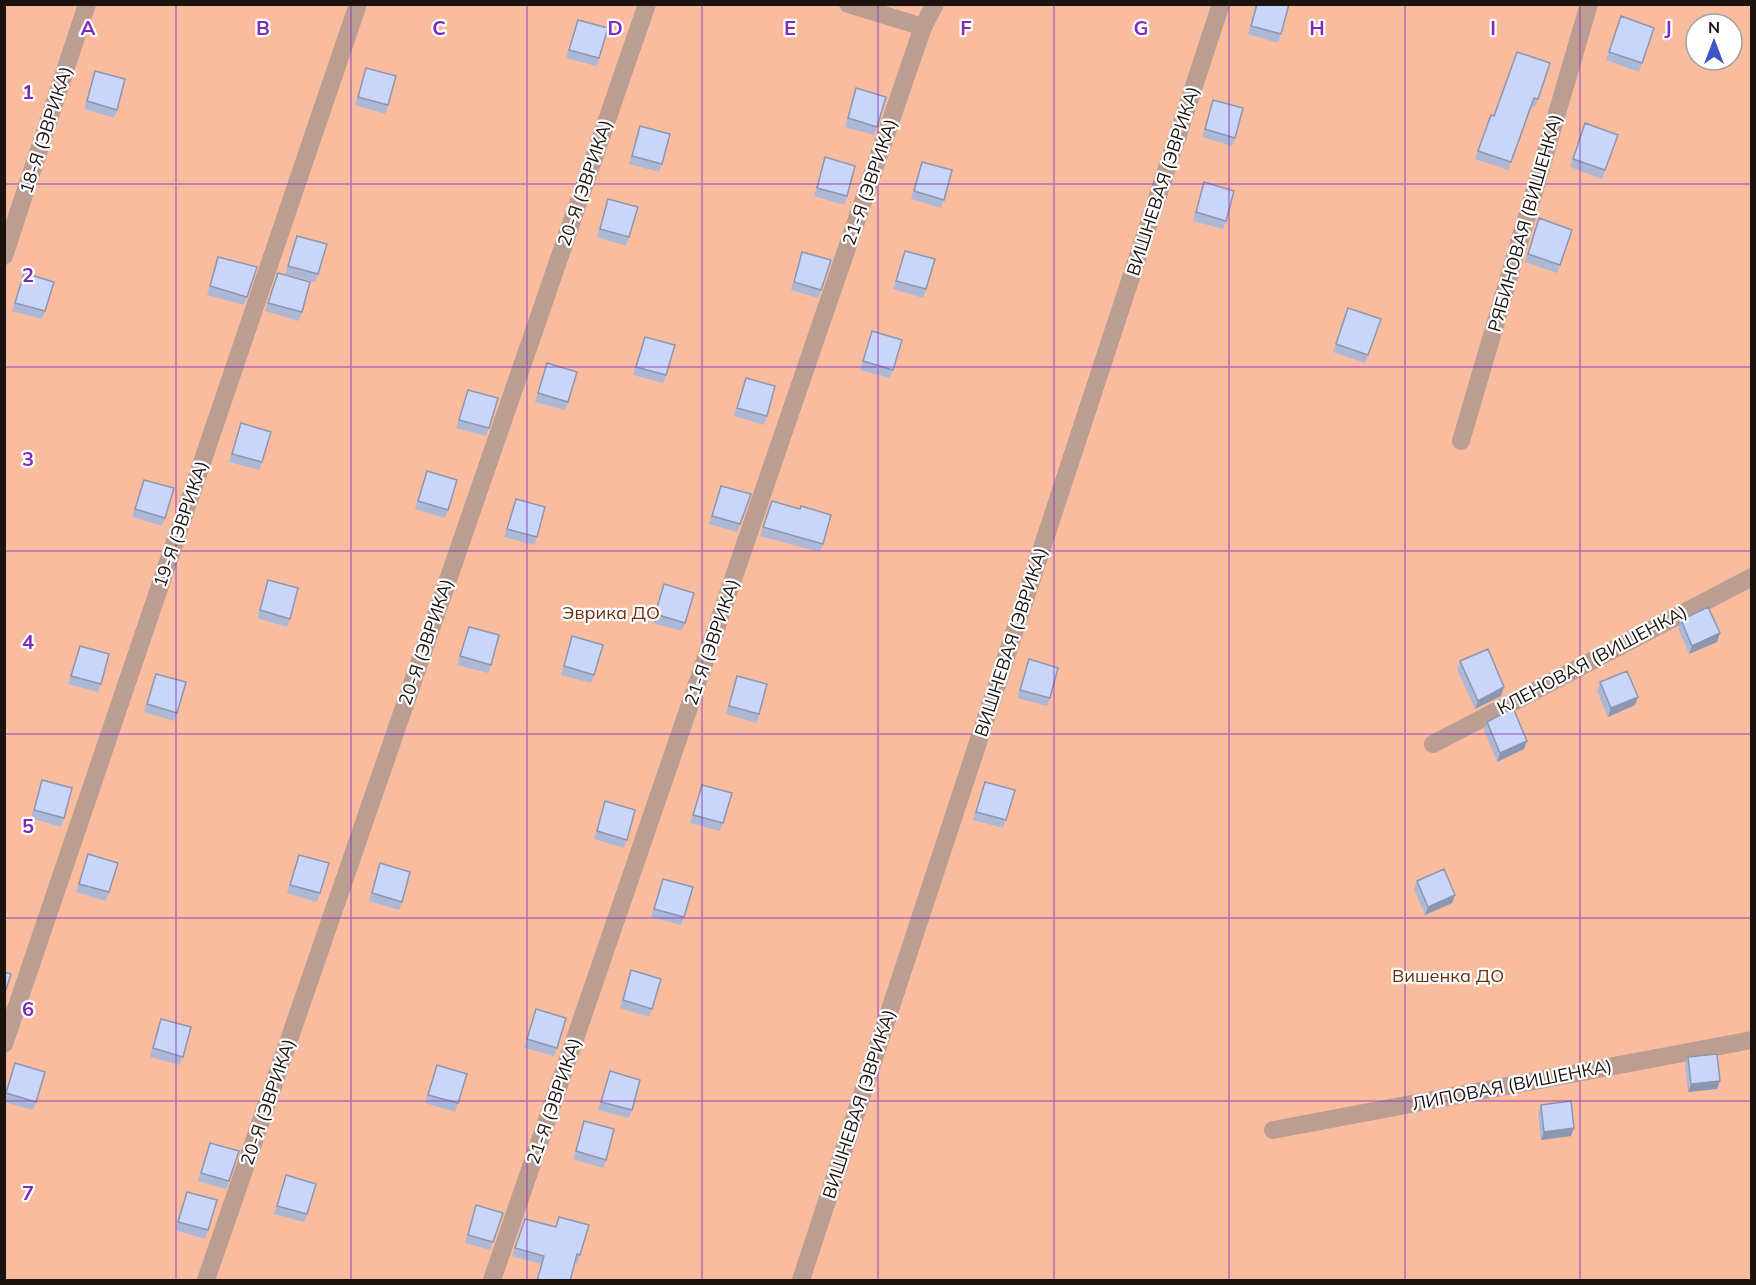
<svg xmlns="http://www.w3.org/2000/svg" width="1756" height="1285" viewBox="0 0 1756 1285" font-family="Mulish,sans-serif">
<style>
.green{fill:#fabc9f;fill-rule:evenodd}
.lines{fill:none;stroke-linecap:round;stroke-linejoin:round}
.minor{stroke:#bb9e91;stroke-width:18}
.wall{fill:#adb8d7}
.shaded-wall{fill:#8d96af}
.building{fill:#c9d6fa;stroke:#8d96af;stroke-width:1.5}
.grid{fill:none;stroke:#7b2cbf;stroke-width:1.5;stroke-opacity:0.55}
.labels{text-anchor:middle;stroke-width:4.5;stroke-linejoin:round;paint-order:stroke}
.street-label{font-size:18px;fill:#1a1310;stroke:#fff}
.park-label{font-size:18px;fill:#6a2f0f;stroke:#fff}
.grid-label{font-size:20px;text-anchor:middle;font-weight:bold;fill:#7b2cbf;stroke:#fff;stroke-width:4.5;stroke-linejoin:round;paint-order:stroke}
</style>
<rect width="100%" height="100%" fill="#fdf1eb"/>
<!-- green -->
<path class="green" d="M5,5H1751V1280H5ZM1696,24H1732V60H1696Z"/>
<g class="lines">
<!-- minor -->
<path class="minor" d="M848,4L923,27
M4,256L87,4
M1461,441L1589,4
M1433,744L1752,577
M4,1044L358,4
M1273,1130L1752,1040
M206,1280L647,4
M492,1280L923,27L935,4
M801,1280L1221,4"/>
</g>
<!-- wall -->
<path class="wall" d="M1256,4H1289L1278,43L1248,34Z
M1621,16L1654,28L1639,72L1606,60Z
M578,20L599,58L596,66L566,58Z
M1550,63L1535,107L1531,106L1508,170L1475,159L1491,115L1494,116Z
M366,68L388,105L385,114L355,105Z
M95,71L117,110L114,118L84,109Z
M856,88L877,127L874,135L845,127Z
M1213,100L1235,138L1232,146L1202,137Z
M1585,123L1618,135L1602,179L1570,167Z
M640,126L662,164L659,172L629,164Z
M825,157L847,196L844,205L814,196Z
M922,162L944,200L941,208L911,199Z
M1204,182L1226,221L1223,229L1193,221Z
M608,199L629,237L626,246L597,237Z
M1536,227L1572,230L1557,273L1525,262Z
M297,236L318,274L315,282L285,274Z
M905,251L926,289L923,298L893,289Z
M802,252L831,260L818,298L791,290Z
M218,257L257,267L244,305L207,295Z
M24,273L45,311L42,319L12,311Z
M278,273L302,312L299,321L265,311Z
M1348,308L1381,319L1365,363L1333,352Z
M872,331L893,370L890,378L860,370Z
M645,337L666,375L663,383L633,375Z
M547,363L568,402L565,410L535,402Z
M746,378L767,416L764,425L734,416Z
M468,390L489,428L486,436L456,428Z
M241,423L262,462L259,470L229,462Z
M427,471L448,510L445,518L415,509Z
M144,480L165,518L162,526L132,517Z
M721,486L751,494L737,532L709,524Z
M516,499L537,537L534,545L504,537Z
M772,501L823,544L820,552L760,536Z
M268,580L290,619L287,627L257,618Z
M664,584L685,623L682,631L652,623Z
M1681,620L1720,633L1717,642L1689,654L1678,628Z
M469,627L491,665L488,673L457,665Z
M572,636L594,675L591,683L561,675Z
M80,646L101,684L98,692L68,684Z
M1029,659L1050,698L1047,706L1017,698Z
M1460,661L1504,687L1501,696L1475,709L1457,669Z
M156,674L177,713L174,721L144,712Z
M737,676L759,714L756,723L726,714Z
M1600,682L1635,705L1608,717L1597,691Z
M1487,722L1524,749L1497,762L1484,730Z
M42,780L64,818L61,827L31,818Z
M985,782L1006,820L1003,828L973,820Z
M702,785L723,823L720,831L690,823Z
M605,801L627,840L624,848L594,839Z
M88,854L109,892L106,901L76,892Z
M299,855L320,893L317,902L287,893Z
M380,863L402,902L399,910L369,901Z
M663,879L684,917L681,925L651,917Z
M1417,881L1455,895L1452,903L1425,915L1414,889Z
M631,970L652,1009L649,1017L620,1008Z
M536,1009L557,1048L554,1056L524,1048Z
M161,1019L183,1057L180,1065L150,1057Z
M1688,1057L1717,1089L1688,1092L1685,1065Z
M15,1063L36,1102L33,1110L4,1102V1097Z
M437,1065L458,1103L455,1112L425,1103Z
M610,1071L632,1110L629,1118L598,1110Z
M1541,1105L1571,1136L1541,1140L1538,1113Z
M584,1121L606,1160L603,1168L573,1159Z
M210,1143L239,1151L226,1189L198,1181Z
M286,1175L307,1214L304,1222L274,1214Z
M187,1192L208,1230L205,1239L175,1230Z
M476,1205L503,1213L490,1250L465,1243Z
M559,1217L580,1255L577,1264L575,1263L570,1281H537L541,1264L512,1256L525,1219L555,1227Z"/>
<!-- shaded-wall -->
<path class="shaded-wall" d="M1720,633L1717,642L1689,654L1692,646Z
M1504,687L1501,696L1475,709L1478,701Z
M1638,697L1635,705L1608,717L1611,708Z
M1527,741L1524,749L1497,762L1500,753Z
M1455,895L1452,903L1425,915L1428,907Z
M1720,1081L1717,1089L1688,1092L1691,1084Z
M1574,1128L1571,1136L1541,1140L1544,1132Z"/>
<!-- building -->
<path class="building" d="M1257,4H1289L1281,34L1251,26Z
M1621,16L1654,28L1642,63L1609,52Z
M578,20L608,28L599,58L569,50Z
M1517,52L1550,63L1538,99L1534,98L1511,162L1478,151L1491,115L1494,116Z
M366,68L396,76L388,105L358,97Z
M95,71L125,79L117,110L87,101Z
M856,88L886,97L877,127L848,118Z
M1213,100L1243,108L1235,138L1205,129Z
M1585,123L1618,135L1605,170L1573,159Z
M640,126L670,134L662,164L632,156Z
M825,157L855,166L847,196L817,188Z
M922,162L952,170L944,200L914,191Z
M1204,182L1234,191L1226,221L1196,212Z
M608,199L638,207L629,237L600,229Z
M1539,218L1572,230L1560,265L1528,254Z
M297,236L327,244L318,274L288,266Z
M905,251L935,259L926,289L896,281Z
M802,252L831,260L821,290L794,282Z
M218,257L257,267L247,297L210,286Z
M24,273L54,282L45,311L15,303Z
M278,273L310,282L302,312L268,303Z
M1348,308L1381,319L1368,355L1336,344Z
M872,331L902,340L893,370L863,361Z
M645,337L675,345L666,375L636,367Z
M547,363L577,372L568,402L538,393Z
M746,378L775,386L767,416L737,408Z
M468,390L498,398L489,428L459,420Z
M241,423L271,432L262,462L232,454Z
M427,471L457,480L448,510L418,501Z
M144,480L174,488L165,518L135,509Z
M721,486L751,494L740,524L712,516Z
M516,499L545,507L537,537L507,529Z
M772,501L800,509L801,506L831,515L823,544L763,527Z
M268,580L298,588L290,619L260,610Z
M664,584L694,593L685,623L655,614Z
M1708,607L1720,633L1692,646L1681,620Z
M469,627L499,635L491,665L460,656Z
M572,636L603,645L594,675L564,666Z
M80,646L109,654L101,684L71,676Z
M1488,649L1504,687L1478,701L1460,661Z
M1029,659L1058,668L1050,698L1020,690Z
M1627,671L1638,697L1611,708L1600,682Z
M156,674L186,682L177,713L147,704Z
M737,676L767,684L759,714L729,706Z
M1513,708L1527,741L1500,753L1487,722Z
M42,780L72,788L64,818L34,810Z
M985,782L1015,790L1006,820L976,812Z
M702,785L732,793L723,823L693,815Z
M605,801L635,810L627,840L597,831Z
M88,854L118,863L109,892L79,884Z
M299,855L329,863L320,893L290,885Z
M380,863L410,872L402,902L372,893Z
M1444,869L1455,895L1428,907L1417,881Z
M663,879L693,887L684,917L654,909Z
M631,970L661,979L652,1009L623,1000Z
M4,972L11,974L4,996Z
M536,1009L566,1018L557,1048L527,1039Z
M161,1019L191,1027L183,1057L153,1048Z
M1717,1054L1720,1081L1691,1084L1688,1057Z
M15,1063L45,1072L36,1102L6,1093Z
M437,1065L467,1074L458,1103L428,1095Z
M610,1071L640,1080L632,1110L601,1102Z
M1571,1101L1574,1128L1544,1132L1541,1105Z
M584,1121L614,1129L606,1160L576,1151Z
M210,1143L239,1151L229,1181L201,1173Z
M286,1175L316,1184L307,1214L277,1206Z
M187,1192L217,1200L208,1230L178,1222Z
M476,1205L503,1213L493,1242L468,1235Z
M559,1217L589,1225L580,1255L577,1254L570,1281H537L544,1256L515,1248L525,1219L556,1227Z"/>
<!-- grid -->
<path class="grid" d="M176,4V1280M351,4V1280M527,4V1280M702,4V1280M878,4V1280M1054,4V1280M1229,4V1280M1405,4V1280M1580,4V1280M4,184H1752M4,367H1752M4,551H1752M4,734H1752M4,918H1752M4,1101H1752"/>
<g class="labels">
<!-- street labels -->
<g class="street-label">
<text transform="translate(46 130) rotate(-72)" y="6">18-Я (ЭВРИКА)</text>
<text transform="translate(1163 181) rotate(-72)" y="6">ВИШНЕВАЯ (ЭВРИКА)</text>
<text transform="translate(870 182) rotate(-71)" y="6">21-Я (ЭВРИКА)</text>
<text transform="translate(585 183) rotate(-71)" y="6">20-Я (ЭВРИКА)</text>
<text transform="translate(1525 223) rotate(-74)" y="6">РЯБИНОВАЯ (ВИШЕНКА)</text>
<text transform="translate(181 524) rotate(-71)" y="6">19-Я (ЭВРИКА)</text>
<text transform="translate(426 642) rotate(-71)" y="6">20-Я (ЭВРИКА)</text>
<text transform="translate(712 642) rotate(-71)" y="6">21-Я (ЭВРИКА)</text>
<text transform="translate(1011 642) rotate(-72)" y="6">ВИШНЕВАЯ (ЭВРИКА)</text>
<text transform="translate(1592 660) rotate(-28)" y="6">КЛЕНОВАЯ (ВИШЕНКА)</text>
<text transform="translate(1512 1085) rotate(-11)" y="6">ЛИПОВАЯ (ВИШЕНКА)</text>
<text transform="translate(554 1101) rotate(-71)" y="6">21-Я (ЭВРИКА)</text>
<text transform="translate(268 1102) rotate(-71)" y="6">20-Я (ЭВРИКА)</text>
<text transform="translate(859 1104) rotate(-72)" y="6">ВИШНЕВАЯ (ЭВРИКА)</text>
</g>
<!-- park labels -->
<g class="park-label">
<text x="611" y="619">Эврика ДО</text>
<text x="1448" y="982">Вишенка ДО</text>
</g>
</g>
<g class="grid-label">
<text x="88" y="35">A</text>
<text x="263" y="35">B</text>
<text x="439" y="35">C</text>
<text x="615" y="35">D</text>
<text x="790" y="35">E</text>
<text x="966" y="35">F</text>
<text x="1141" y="35">G</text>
<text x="1317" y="35">H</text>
<text x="1493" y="35">I</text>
<text x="1668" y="35">J</text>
<text x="28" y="99">1</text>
<text x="28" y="282">2</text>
<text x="28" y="466">3</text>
<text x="28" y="649">4</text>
<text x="28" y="833">5</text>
<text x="28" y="1016">6</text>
<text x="28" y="1200">7</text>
</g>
<!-- border -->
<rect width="1756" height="1285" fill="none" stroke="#1a1310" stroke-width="12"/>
<!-- north arrow -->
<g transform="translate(1714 42)"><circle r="28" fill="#ffffff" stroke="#a3a19f" stroke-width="1.5"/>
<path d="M0-4.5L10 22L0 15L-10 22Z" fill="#3e54c7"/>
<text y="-9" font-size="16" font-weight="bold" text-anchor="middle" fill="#1a1310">N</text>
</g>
</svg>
